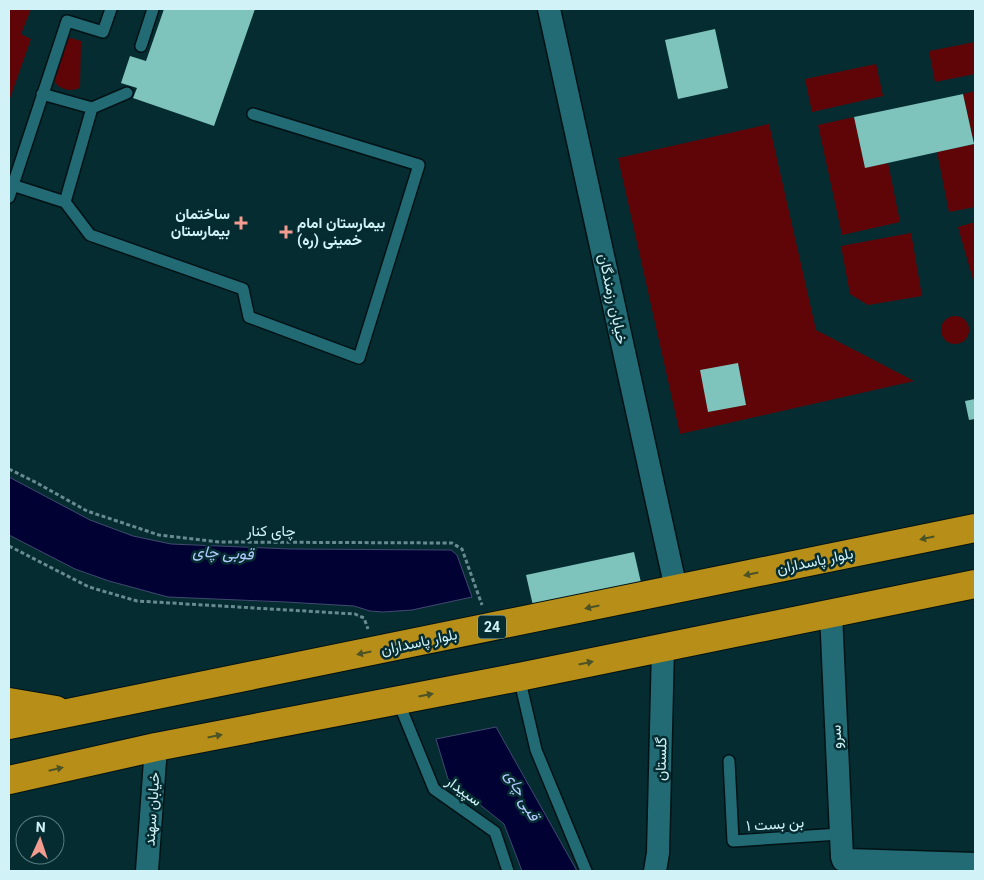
<svg xmlns="http://www.w3.org/2000/svg" width="984" height="880" viewBox="0 0 984 880" font-family="Roboto,Vazirmatn,sans-serif">
<style>
.green{fill:#5f0507}
.water{fill:#020134;stroke:#404a6f}
.building{fill:#7ec3bc}
.lines{fill:none;stroke-linecap:round;stroke-linejoin:round}
.lane-casing{stroke:#001215;stroke-width:14}
.street-casing{stroke:#001215;stroke-width:25}
.highway-casing{stroke:#001215;stroke-width:30}
.path{stroke:#678b90;stroke-width:3;stroke-dasharray:4 2.5;stroke-linecap:butt}
.lane{stroke:#226a74;stroke-width:11}
.street{stroke:#226a74;stroke-width:22}
.highway{stroke:#b68e18;stroke-width:28}
.oneway{fill:#4c5327}
.poi-dot{fill:#f59c91;stroke:#052c31;stroke-width:2}
.labels{text-anchor:middle;stroke-width:5;stroke-linejoin:round;paint-order:stroke}
.shield{fill:#052c31;stroke:#94b7bc;stroke-width:1}
.shield-label{font-size:14px;font-weight:bold;fill:#d1f3f8}
.poi-label{font-size:15px;font-weight:bold;fill:#d1f3f8;stroke:#052c31;text-anchor:end}
.street-label{font-size:15px;fill:#d1f3f8;stroke:#052c31}
.water-label{font-size:16px;font-style:italic;fill:#b4c9fe;stroke:#052c31}
</style>
<rect width="100%" height="100%" fill="#052c31"/>
<!-- green -->
<path class="green" d="M9,9H31L21,34L31,39L9,101Z
M71,38L81,41L80,88C69,92 60,90 53,80L67,39Z
M975,42V74L935,82L929,51Z
M876,64L883,96L812,112L805,79Z
M975,91V207L949,212L937,152L974,144L963,94Z
M854,117L865,167L888,163L900,222L842,235L818,125Z
M769,124L816,330L914,381L680,434L618,158Z
M975,222V282L974,283L958,227Z
M911,233L922,296L868,305L850,294L841,246Z
M941 330a14 14 0 1 1 28 0a14 14 0 1 1-28 0Z"/>
<!-- water -->
<path class="water" d="M9,477L90,520L133,536L171,544L290,549L451,550L457,555L472,597L412,610L383,612L370,611L354,606L286,602L168,597L109,581L75,569L9,535Z
M496,727L577,871H522L504,824L448,779L436,739Z"/>
<!-- building -->
<path class="building" d="M164,9H255L214,126L133,98L137,88L121,83L130,56L146,61Z
M715,29L728,88L678,99L665,40Z
M963,94L974,144L865,168L854,117Z
M738,363L746,405L708,412L700,370Z
M975,399V419L969,420L965,401Z
M634,552L642,587L534,610L526,575Z"/>
<g class="lines">
<!-- lane casing -->
<g class="lane-casing">
<path id="lane" d="M141,46L153,9
M42,94L92,108
M92,108L127,93
M9,184L65,202L92,108
M9,197L67,21L103,32L111,9
M65,202L90,235L243,289L249,317L359,358L419,165L253,114
M519,677L536,750L586,871
M398,701L434,789L495,832L508,871
M729,761L733,841L840,834"/>
</g>
<!-- street casing -->
<g class="street-casing">
<path id="street" d="M549,9L676,589
M831,613L842,857L843,860H847L975,864
M147,871L156,747
M655,871L658,853L663,647"/>
</g>
<!-- highway casing -->
<g class="highway-casing">
<path id="highway" d="M9,702L56,710
M9,725L975,528
M9,780L156,747L519,677L975,584"/>
</g>
<!-- path -->
<path class="path" d="M9,469L37,483L87,511L159,535L220,542L452,543L462,549L482,605
M9,546L89,587L137,601L355,614L364,618L368,629"/>
<!-- lane -->
<use href="#lane" class="lane"/>
<!-- street -->
<use href="#street" class="street"/>
<!-- highway -->
<use href="#highway" class="highway"/>
</g>
<!-- one-way arrows -->
<defs><path id="oneway-solid" d="M-6-.8H1V-3.2L6.5 0L1 3.2V.8H-6Z" transform="scale(1.25)"/></defs>
<g class="oneway">
<use href="#oneway-solid" transform="translate(927 538) rotate(168)"/>
<use href="#oneway-solid" transform="translate(751 574) rotate(168)"/>
<use href="#oneway-solid" transform="translate(592 607) rotate(168)"/>
<use href="#oneway-solid" transform="translate(364 653) rotate(168)"/>
<use href="#oneway-solid" transform="translate(586 663) rotate(-12)"/>
<use href="#oneway-solid" transform="translate(426 695) rotate(-11)"/>
<use href="#oneway-solid" transform="translate(215 736) rotate(-11)"/>
<use href="#oneway-solid" transform="translate(56 769) rotate(-13)"/>
</g>
<!-- markers -->
<g class="poi-dot">
<path d="M238.5 215.5h5v5h5v5h-5v5h-5v-5h-5v-5h5z"/>
<path d="M283.5 224.5h5v5h5v5h-5v5h-5v-5h-5v-5h5z"/>
</g>
<g class="labels">
<!-- shield labels -->
<rect class="shield" x="478" y="615.5" width="28" height="23" rx="4"/>
<g class="shield-label">
<text x="492" y="632">24</text>
</g>
<!-- poi labels -->
<g class="poi-label">
<text x="230" y="219">ساختمان<tspan x="230" dy="17">بیمارستان</tspan></text>
<text x="297" y="228" text-anchor="start">بیمارستان امام<tspan x="297" dy="17">خمینی (ره)</tspan></text>
</g>
<!-- street labels -->
<g class="street-label">
<text transform="translate(613 299) rotate(78)" y="5">خیابان رزمندگان</text>
<text x="271" y="536">چای کنار</text>
<text transform="translate(815 561) rotate(-12)" y="5">بلوار پاسداران</text>
<text transform="translate(419 642) rotate(-12)" y="5">بلوار پاسداران</text>
<text transform="translate(836 737) rotate(-92)" y="5">سرو</text>
<text transform="translate(661 759) rotate(-89)" y="5">گلستان</text>
<text transform="translate(464 791) rotate(36)" y="5">سپیدار</text>
<text transform="translate(152 809) rotate(-86)" y="5">خیابان سهند</text>
<text transform="translate(775 824) rotate(-4)" y="5">بن بست ۱</text>
</g>
<!-- water labels -->
<g class="water-label">
<text transform="translate(223 552) rotate(3)" y="6">قوبی چای</text>
<text transform="translate(523 795) rotate(61)" y="6">قبی چای</text>
</g>
</g>
<!-- border -->
<rect width="984" height="880" fill="none" stroke="#d1f3f8" stroke-width="20"/>
<!-- north arrow -->
<g transform="translate(40 840) rotate(3)"><circle r="24" fill="#052c31" stroke="#577c81"/>
<path d="M0-4L9 19L0 12L-9 19Z" fill="#f59c91"/>
<text y="-8" font-size="14" font-weight="bold" text-anchor="middle" fill="#d1f3f8">N</text>
</g>
</svg>
